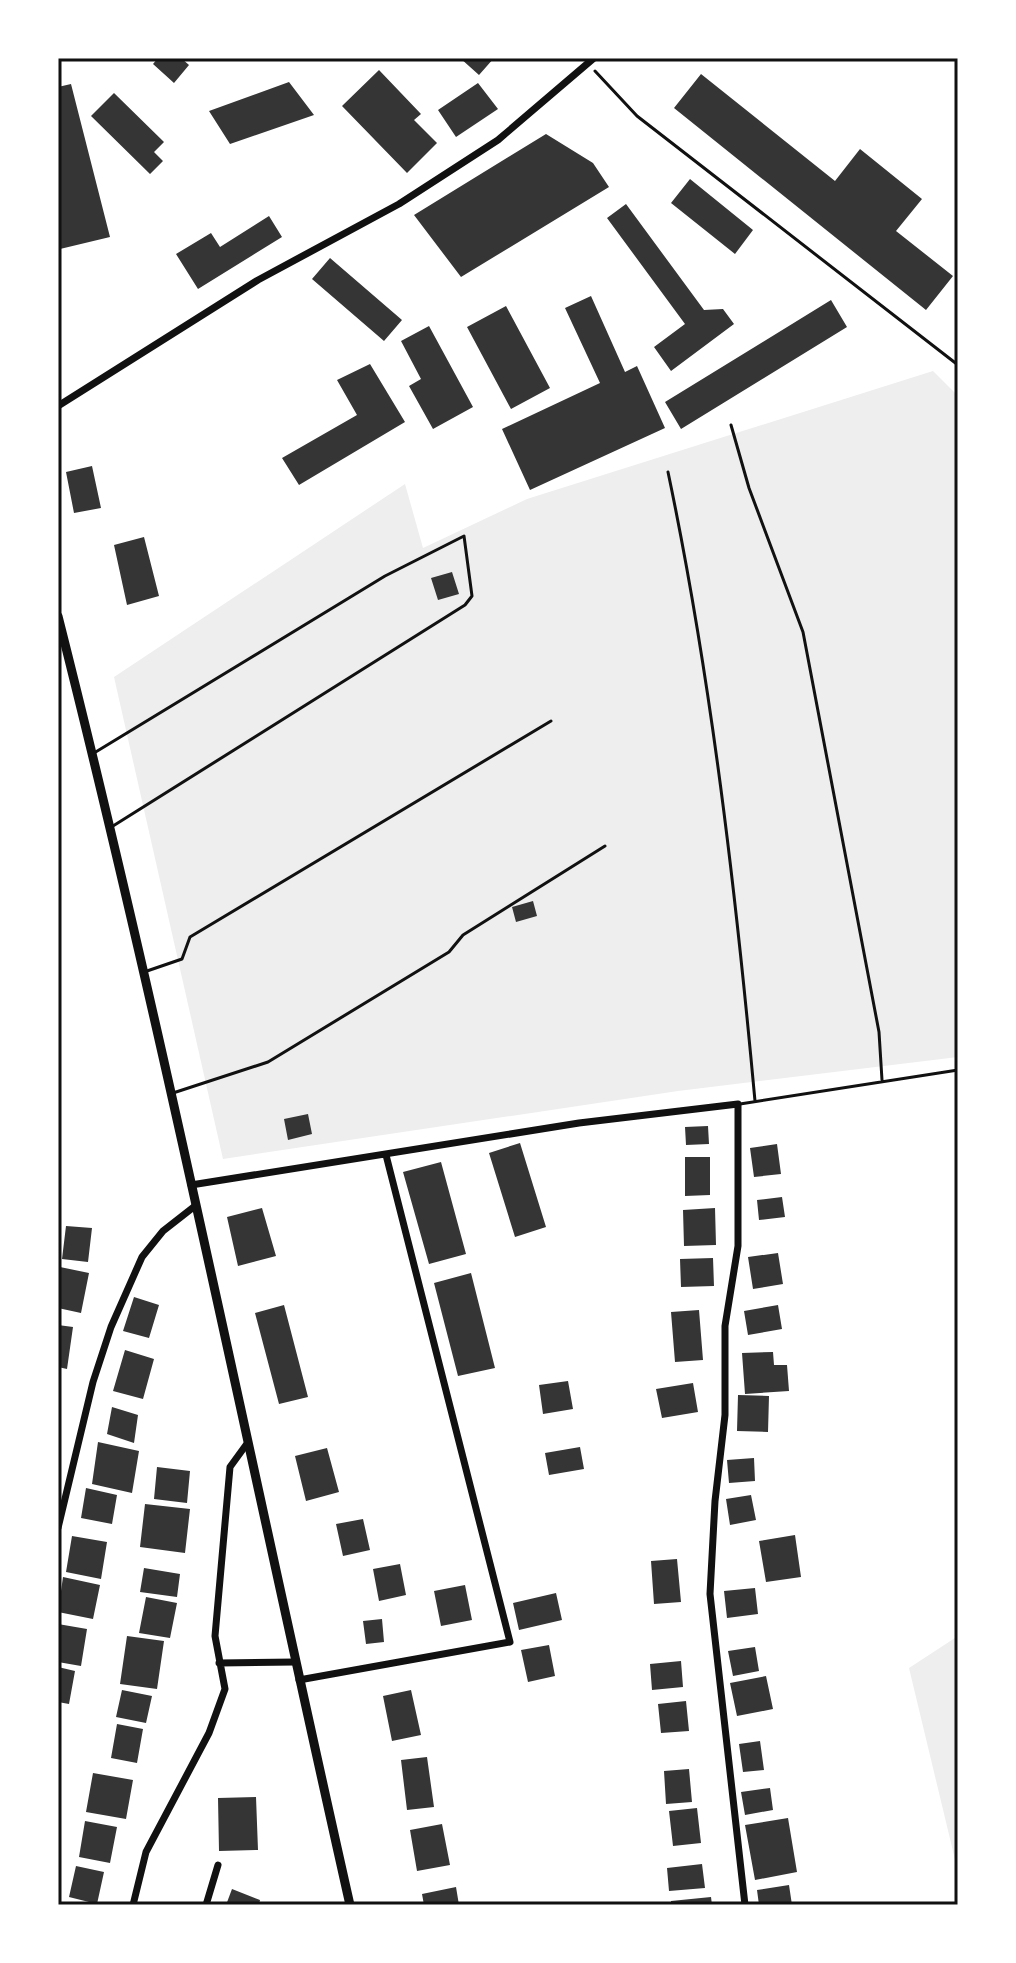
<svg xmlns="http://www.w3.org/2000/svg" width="1016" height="1963" viewBox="0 0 1016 1963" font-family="'Roboto Serif',serif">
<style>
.green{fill:#eee}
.building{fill:#353535}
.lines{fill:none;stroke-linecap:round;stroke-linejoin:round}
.path{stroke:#111;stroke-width:3}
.service{stroke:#111;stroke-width:3}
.minor{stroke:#111;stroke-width:7}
.tertiary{stroke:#111;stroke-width:9}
.neatline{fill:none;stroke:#111;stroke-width:3}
</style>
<rect width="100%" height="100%" fill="#fff"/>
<!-- green -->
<path class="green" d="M933,371L958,396V1057L678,1091L223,1159L114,677L405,484L423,548L527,499Z
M958,1636V1872L909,1668Z"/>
<!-- building -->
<path class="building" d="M158,58H181L189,65L174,83L153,64Z
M460,58H494L479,75Z
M379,70L421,114L414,120L437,143L407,173L342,106Z
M701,74L835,181L860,149L922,199L896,231L953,276L926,310L674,108Z
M289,82L314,115L230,144L209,111Z
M478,83L498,109L456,137L438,110Z
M71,84L110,237L60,249L58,87Z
M114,93L164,142L154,152L163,161L150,174L91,116Z
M546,134L593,163L609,187L461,277L414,215Z
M690,179L753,230L735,254L671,203Z
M626,204L704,310L723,309L734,324L671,371L654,347L685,324L607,218Z
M269,216L282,237L198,289L176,254L211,233L220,247Z
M330,258L402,320L384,341L312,279Z
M591,296L625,372L637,366L665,428L530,490L502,429L600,383L565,308Z
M831,300L847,327L681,429L665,402Z
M506,306L550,388L511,409L467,327Z
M429,326L473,407L433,429L409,386L421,379L401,341Z
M370,364L405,422L299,485L282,458L357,415L337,380Z
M92,466L101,508L74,513L66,472Z
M144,537L159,596L127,605L114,545Z
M452,572L459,594L438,600L431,578Z
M533,901L537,916L516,922L512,907Z
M308,1114L312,1134L288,1140L284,1119Z
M708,1126L709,1144L686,1145L685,1127Z
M520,1143L546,1227L515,1237L489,1153Z
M777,1144L781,1174L754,1177L750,1148Z
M685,1157H710V1195L685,1196Z
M441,1162L466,1254L429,1264L403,1172Z
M782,1197L785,1217L759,1220L757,1200Z
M262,1208L276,1256L238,1266L227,1217Z
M715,1208L716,1245L684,1246L683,1210Z
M66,1226L92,1228L88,1262L62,1259Z
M778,1253L783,1284L753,1289L748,1257Z
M713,1258L714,1286L681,1287L680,1259Z
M60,1267L89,1273L81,1313L58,1308Z
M471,1273L495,1368L458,1376L434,1283Z
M134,1297L159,1305L149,1338L123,1331Z
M284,1305L308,1397L279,1404L255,1313Z
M778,1305L782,1329L748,1335L744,1311Z
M699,1310L703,1360L675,1362L671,1312Z
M58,1325L73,1327L67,1369L58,1367Z
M125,1350L154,1359L143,1399L113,1391Z
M773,1352L774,1365H787L789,1391L745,1394L742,1353Z
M568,1381L573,1409L543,1414L539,1385Z
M693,1383L698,1412L662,1418L656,1389Z
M738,1395L769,1396L768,1432L737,1431Z
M112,1407L138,1415L134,1443L107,1434Z
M98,1442L139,1451L132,1493L92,1484Z
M580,1447L584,1469L549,1475L545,1453Z
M327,1448L339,1492L306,1501L295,1456Z
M754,1458L755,1481L729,1483L727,1460Z
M157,1467L190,1471L187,1503L154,1499Z
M86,1488L117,1495L112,1524L81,1518Z
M751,1495L756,1520L730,1525L726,1499Z
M145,1504L190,1509L185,1553L140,1547Z
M363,1519L370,1550L343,1556L336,1524Z
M795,1535L801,1577L766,1582L759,1541Z
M72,1536L107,1542L101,1579L66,1572Z
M677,1559L681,1602L654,1604L651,1561Z
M400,1564L406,1595L379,1601L373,1569Z
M144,1568L180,1574L177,1597L140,1592Z
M63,1577L100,1585L93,1619L58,1612Z
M465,1585L472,1620L441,1626L434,1591Z
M755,1588L758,1614L727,1618L724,1591Z
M556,1593L562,1620L519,1630L513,1603Z
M146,1597L177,1603L170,1638L139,1633Z
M382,1619L384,1642L366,1644L363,1621Z
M58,1624L87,1629L81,1666L58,1662Z
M127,1636L164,1641L157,1689L120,1684Z
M549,1645L555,1676L528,1682L521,1650Z
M755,1647L759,1671L733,1676L728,1651Z
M681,1661L683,1687L652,1690L650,1664Z
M58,1667L75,1671L69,1704L58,1702Z
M766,1676L773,1709L737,1716L730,1683Z
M122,1690L152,1696L146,1723L116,1717Z
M411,1690L421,1735L392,1741L383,1696Z
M686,1701L689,1731L661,1733L658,1704Z
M117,1724L143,1729L137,1763L111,1758Z
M760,1741L764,1770L743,1772L739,1744Z
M427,1757L434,1807L407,1810L401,1760Z
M689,1769L692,1802L666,1804L664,1771Z
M93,1773L133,1780L126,1819L86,1812Z
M770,1788L773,1810L745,1815L741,1792Z
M256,1797L258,1850L219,1851L218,1798Z
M697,1808L701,1843L673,1846L669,1811Z
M788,1818L797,1872L755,1880L745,1825Z
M85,1821L117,1827L110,1863L79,1857Z
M442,1824L450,1865L417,1871L410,1830Z
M702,1864L705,1888L669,1891L667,1868Z
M76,1866L104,1872L97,1904L69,1897Z
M789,1885L792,1905H759L757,1890Z
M456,1887L459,1905H424L422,1894Z
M232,1889L260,1900L259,1905H226Z
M711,1897L712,1905H671V1901Z"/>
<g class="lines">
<!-- path -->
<path class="path" d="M595,71L637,116L958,365"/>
<!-- service -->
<path class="service" d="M731,425L749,488L803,632L879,1032L882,1080
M668,472C711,677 736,894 755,1101
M94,753L385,576L464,536L472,596L465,605L113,826
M147,971L182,959L190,937L551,721
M173,1093L268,1062L449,952L463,935L605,846
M740,1104L958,1070"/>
<!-- minor -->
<path class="minor" d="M58,406L258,280L399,204L498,140L594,58
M191,1185L579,1123L738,1104V1246L725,1326V1415L715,1501L710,1594L745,1905
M58,1528L93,1382L111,1327L142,1257L163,1231L195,1206
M219,1663L295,1662
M299,1680L510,1642L386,1155
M133,1905L146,1852L209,1733L225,1689L215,1636L230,1467L246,1445
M206,1905L218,1865"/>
<!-- tertiary -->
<path class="tertiary" d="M58,616C166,1043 253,1475 350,1905"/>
</g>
<!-- border -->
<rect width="1016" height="1963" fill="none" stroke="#ffffff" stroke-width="120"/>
<rect x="60" y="60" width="896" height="1843" class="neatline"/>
</svg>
